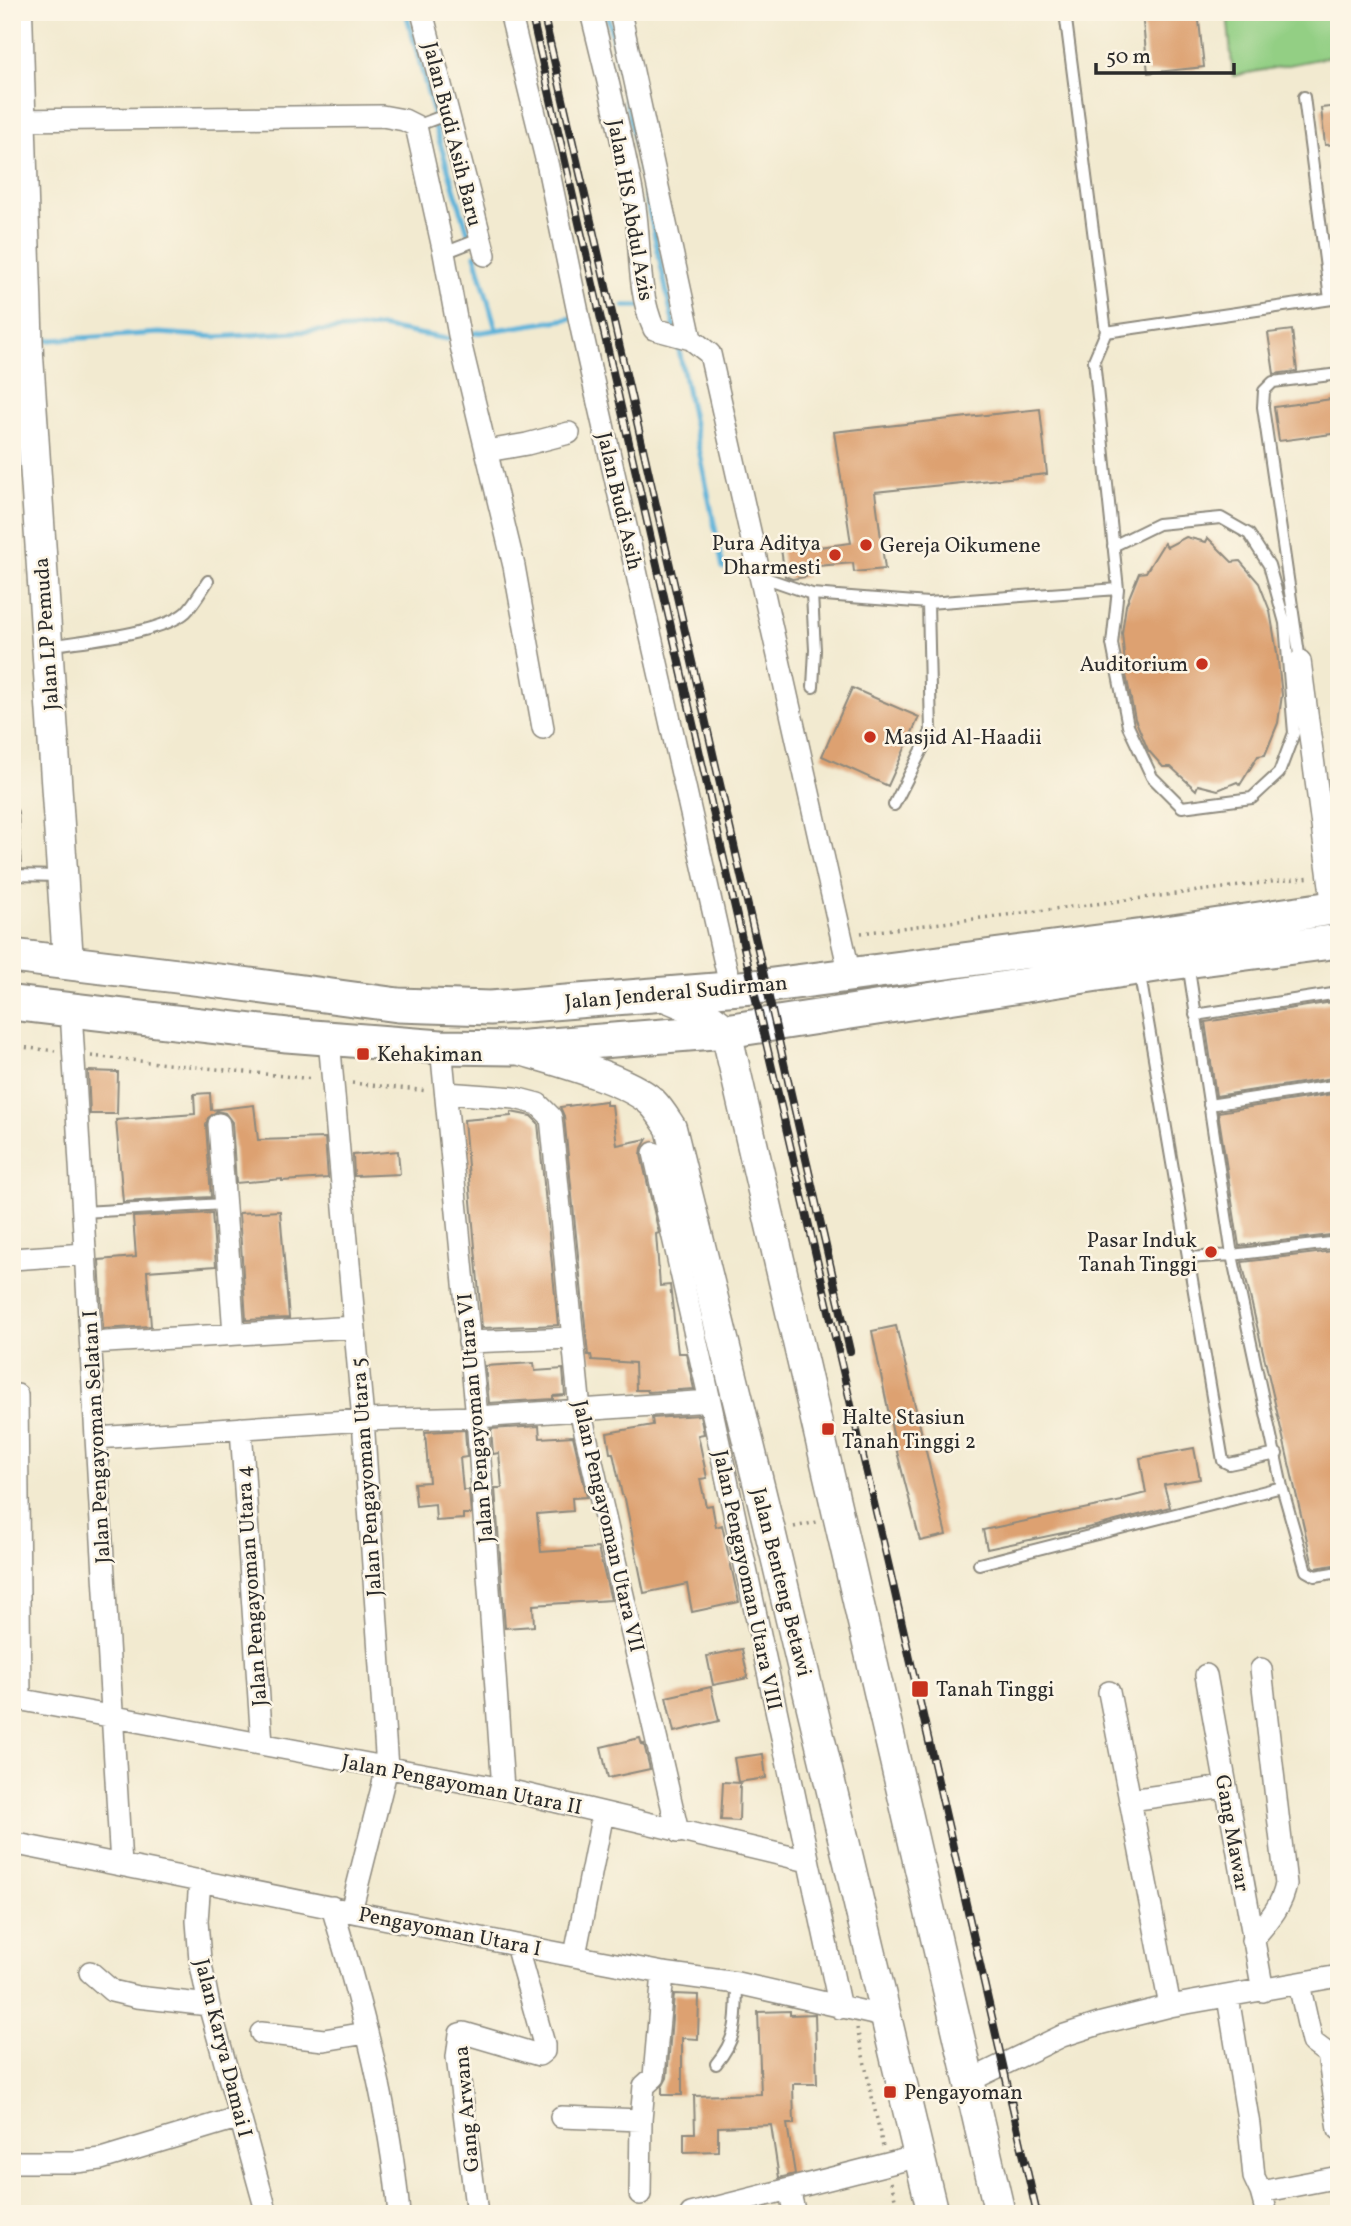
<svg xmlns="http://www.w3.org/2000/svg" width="1351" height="2226" viewBox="0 0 1351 2226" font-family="Vollkorn,serif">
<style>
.green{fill:#93cf84;stroke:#5f7d58;stroke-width:2}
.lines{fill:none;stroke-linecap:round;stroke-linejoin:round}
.stream{stroke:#5cb2d9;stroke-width:5}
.building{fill:#dda171}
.lane-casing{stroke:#8e8a7e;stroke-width:14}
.street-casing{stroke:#8e8a7e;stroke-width:24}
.secondary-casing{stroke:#8e8a7e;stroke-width:33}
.primary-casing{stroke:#8e8a7e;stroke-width:37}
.path{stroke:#8e8a7e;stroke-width:3.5;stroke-dasharray:2 5;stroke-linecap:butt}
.lane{stroke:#fff;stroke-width:10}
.street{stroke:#fff;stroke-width:21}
.secondary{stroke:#fff;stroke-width:30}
.primary{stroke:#fff;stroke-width:33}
.rail-casing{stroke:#2b2b2b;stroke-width:8}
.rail{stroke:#fcf5e5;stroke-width:5;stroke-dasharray:16;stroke-linecap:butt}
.poi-dot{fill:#c8321e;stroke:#fcf5e5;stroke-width:2.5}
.labels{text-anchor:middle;stroke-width:5;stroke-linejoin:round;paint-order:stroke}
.street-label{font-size:21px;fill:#2b2b2b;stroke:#fcf5e5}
.poi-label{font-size:21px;fill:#2b2b2b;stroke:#fcf5e5;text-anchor:start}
</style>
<rect width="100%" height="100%" fill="#fcf5e5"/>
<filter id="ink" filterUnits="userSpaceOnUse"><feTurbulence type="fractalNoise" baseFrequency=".0143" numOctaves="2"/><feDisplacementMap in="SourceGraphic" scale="14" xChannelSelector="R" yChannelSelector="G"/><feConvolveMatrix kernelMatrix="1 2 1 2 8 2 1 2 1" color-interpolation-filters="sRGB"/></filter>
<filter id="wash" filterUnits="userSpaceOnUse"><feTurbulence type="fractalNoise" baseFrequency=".00686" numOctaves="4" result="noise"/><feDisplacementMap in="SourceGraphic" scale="28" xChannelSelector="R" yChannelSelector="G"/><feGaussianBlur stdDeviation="1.57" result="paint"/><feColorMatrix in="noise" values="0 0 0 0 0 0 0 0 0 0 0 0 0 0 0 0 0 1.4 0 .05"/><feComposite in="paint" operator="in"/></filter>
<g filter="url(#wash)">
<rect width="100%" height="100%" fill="#f2ead0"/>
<!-- green -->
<path class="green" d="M1227,12H1339V55L1233,76Z"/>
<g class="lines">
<!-- stream -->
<path class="stream" d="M406,12L432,107L435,127L471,242
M607,12L675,331
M475,255L496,329
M624,306H643
M463,335L574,318
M677,340L723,568
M35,341L159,333L216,337L380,327L447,339L454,337"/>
</g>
<g id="blocks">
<!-- building -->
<path class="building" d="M1142,12H1198L1204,67L1148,73Z
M1339,106V144L1325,145L1321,108Z
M1292,330L1297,371L1274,374L1268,333Z
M1339,398V433L1279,441L1274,407Z
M1040,409L1047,474L875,492L885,569L854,572L853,563L805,567L806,577L792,579L785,576L781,549L802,547V549L851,543L834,432Z
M1186,537L1206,542L1208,538L1232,562L1240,561L1259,583L1270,611L1277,653L1282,695L1278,723L1265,755L1258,756L1240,785L1237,782L1218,790L1198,785L1196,790L1171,767H1163L1148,750L1135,719L1126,675L1122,633L1126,605L1139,573L1146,572L1164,543L1167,547Z
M852,688L919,717L888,786L822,756Z
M1339,1001V1077L1216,1096L1205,1022Z
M88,1071L118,1072L117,1114H90Z
M210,1093L211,1110L254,1105L258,1140L325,1138L328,1178L282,1181V1179L236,1183L232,1122L225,1113L217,1111L208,1118L206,1125L211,1197L123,1202L116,1120L195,1114L194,1094Z
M1339,1093V1234L1239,1246L1218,1112Z
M606,1101V1105H612L617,1145L647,1139L642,1148L641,1155L659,1233L656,1234L660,1286L670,1285L678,1353H686L694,1389L648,1392L647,1390H636L635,1363L592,1360L591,1355H588L564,1116L560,1107Z
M511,1112L531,1116L538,1123L558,1325L482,1328L464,1120L511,1116Z
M398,1151L400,1174L354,1176L353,1155Z
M280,1211L289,1318L246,1320L239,1213Z
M212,1213L216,1266L147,1271L151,1326L103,1329L99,1260L136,1257L133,1217Z
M1333,1251L1339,1282V1564L1316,1568L1313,1566L1242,1262Z
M896,1326L946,1535L920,1541L895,1444L872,1331Z
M534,1363L535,1371L563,1369L565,1395L553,1396V1399L489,1403L485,1366Z
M700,1415L704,1434L698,1435L707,1478L700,1479L706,1506L712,1505L716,1527L722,1525L739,1602L692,1612L687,1584L644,1593L625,1499L622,1495L613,1453H610L607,1433L653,1425L652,1418Z
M539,1426L540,1438L573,1436L587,1497L572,1498L573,1511L537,1514L541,1552L598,1548L611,1600L533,1605L534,1626L505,1628L495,1488H502L499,1453L493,1454L491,1429Z
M465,1430L467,1457L460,1458L463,1490H469L471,1514H463V1519L436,1521L435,1504L416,1506L414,1483L429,1482L425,1432Z
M1194,1448L1200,1479L1164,1485L1170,1507L1096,1526L987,1549L983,1530L1122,1501V1499L1146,1493L1140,1458Z
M742,1649L748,1678L713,1685L707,1656Z
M711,1687L719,1721L674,1732L666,1697Z
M640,1738L642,1745L644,1744L650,1769L608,1778L601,1747Z
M763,1754L766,1778L738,1782L734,1758Z
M723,1782L740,1783L739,1821L721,1820Z
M674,1994L699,1995L698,2039L682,2038V2095H662V2087L667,2078Z
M790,2011V2015L815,2014L817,2084H793L794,2124H787L795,2174L779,2178L771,2125L718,2127V2151L684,2152V2133H695L694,2096L761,2094L758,2012Z"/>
</g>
</g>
<g filter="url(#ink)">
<use href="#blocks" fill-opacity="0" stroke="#8e8a7e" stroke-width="2"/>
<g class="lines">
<!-- lane casing -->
<g class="lane-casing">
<path id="lane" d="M1065,12L1106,332L1094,360L1118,589
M1304,97L1330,299
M416,126L448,114
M444,253L480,239
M1106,332L1339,298
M760,576L812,594L928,603L931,732L894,805
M812,594L815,650L813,687
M928,603L1118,589L1112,644L1128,726L1152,777L1182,807L1252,798L1279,773L1294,733L1285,623L1269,565L1249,534L1221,518L1158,524L1113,546
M49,646C83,640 161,634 186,612C194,604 201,591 208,581
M1300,661L1263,407L1264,391L1273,382L1339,374
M12,813L15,867L14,875
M12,875L61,876
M1188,963L1232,1255L1282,1487L1306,1571L1315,1576L1339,1572
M1139,970L1223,1461L1229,1464L1277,1454
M1195,1015L1339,993
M1209,1105L1339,1085
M83,1212L224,1204
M1188,1258L1232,1255L1339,1242
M979,1564L1282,1487
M716,2064C739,2036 736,2018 737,1983"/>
</g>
<!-- street casing -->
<g class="street-casing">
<path id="street" d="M422,12L485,255
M510,12L548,167L582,332L731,990
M591,12C607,76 623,142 635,207C641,247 637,291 654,329L691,339L710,354L850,975
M620,12L691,339
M12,120L382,116L404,120L416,126L444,253L461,346L514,566L543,728
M487,451L527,444L569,433
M1300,661L1333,908
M71,1010L121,1865
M329,1039L363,1420L387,1768L351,1911
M441,1047L477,1417L503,1789
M446,1093L515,1098L538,1104L551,1117L580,1410L678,1832
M219,1124L234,1334
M654,1153L710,1401L840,2008
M12,1259L85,1254
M469,1342L573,1338
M91,1343L354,1327
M17,1395L20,1700
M241,1428L262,1744
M96,1438L363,1420L477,1417L710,1401
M1206,1675L1263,1991
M1109,1692L1170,2006
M12,1698L503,1789L808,1861
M1130,1800L1225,1787
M12,1843L516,1945L663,1973L737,1983L887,2017
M200,1880L197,1921L200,1960L209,2005L267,2214
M332,1907C362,2007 390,2110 399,2214
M1252,1940C1267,1922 1282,1907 1286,1884L1261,1669
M575,1955L603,1813
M90,1972L112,1991L137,1997L209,2005
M1299,1984L1312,2042L1328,2054L1339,2129
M1228,1997L1249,2125L1254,2177L1261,2192L1267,2214
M261,2033L324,2040L366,2033
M969,2081L1062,2036L1102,2023L1170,2006L1339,1976
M561,2117L641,2120
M12,2162H76L101,2159L240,2117
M789,2190L795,2214
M1261,2192L1339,2177
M640,2194L641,2120L644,2086L654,2077L663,1973
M477,2214L457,2057L460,2034L464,2033L539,2055L544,2051V2044L516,1945
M691,2214L919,2156"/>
</g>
<!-- secondary casing -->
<g class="secondary-casing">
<path id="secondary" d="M17,12L28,356L68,961
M662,995C685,1004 707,1013 726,1031L1000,2214
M521,1050C555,1060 627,1079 652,1102C660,1110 665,1119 671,1128L763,1502L933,2214"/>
</g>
<!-- primary casing -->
<g class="primary-casing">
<path id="primary" d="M12,956L235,983L398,1005L490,1008L765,986L1159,934L1339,907
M12,1003L287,1035L441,1047L514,1048L726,1031L1163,964L1339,941"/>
</g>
<!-- path -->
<path class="path" d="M861,933L1312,877
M12,1046L55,1051
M91,1056L313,1079
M352,1083L428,1091
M794,1527L817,1522
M857,2028L883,2147
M929,2101L949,2097
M891,2182L899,2214"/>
<!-- lane -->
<use href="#lane" class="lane"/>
<!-- street -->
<use href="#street" class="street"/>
<!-- secondary -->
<use href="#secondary" class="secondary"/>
<!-- primary -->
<use href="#primary" class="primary"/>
<!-- rail casing -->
<g class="rail-casing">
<path id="rail" d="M531,12L753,987L889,1567L1037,2214
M543,12L850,1351"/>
</g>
<!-- rail -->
<use href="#rail" class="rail"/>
</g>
</g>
<!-- markers -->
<g class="poi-dot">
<circle cx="866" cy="545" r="7"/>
<circle cx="835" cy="555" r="7"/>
<circle cx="1202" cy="664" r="7"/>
<circle cx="870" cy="737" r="7"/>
<rect x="356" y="1047" width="14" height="14" rx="3.5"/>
<circle cx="1211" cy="1252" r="7"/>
<rect x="821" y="1422" width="14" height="14" rx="3.5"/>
<rect x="911" y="1680" width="18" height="18" rx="3.5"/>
<rect x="883" y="2085" width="14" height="14" rx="3.5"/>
</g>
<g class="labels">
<!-- street labels -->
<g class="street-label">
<text transform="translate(453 134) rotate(76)" y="7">Jalan Budi Asih Baru</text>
<text transform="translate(631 210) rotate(80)" y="7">Jalan HS Abdul Azis</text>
<text transform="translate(620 501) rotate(77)" y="7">Jalan Budi Asih</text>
<text transform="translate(46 634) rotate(-94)" y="7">Jalan LP Pemuda</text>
<text transform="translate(676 992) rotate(-5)" y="7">Jalan Jenderal Sudirman</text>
<text transform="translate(475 1418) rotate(-95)" y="7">Jalan Pengayoman Utara VI</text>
<text transform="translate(96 1437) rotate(-93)" y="7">Jalan Pengayoman Selatan I</text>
<text transform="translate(366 1477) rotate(-94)" y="7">Jalan Pengayoman Utara 5</text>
<text transform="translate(609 1526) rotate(77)" y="7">Jalan Pengayoman Utara VII</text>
<text transform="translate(748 1580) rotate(78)" y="7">Jalan Pengayoman Utara VIII</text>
<text transform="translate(782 1582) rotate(76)" y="7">Jalan Benteng Betawi</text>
<text transform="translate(251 1586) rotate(-94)" y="7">Jalan Pengayoman Utara 4</text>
<text transform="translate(462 1784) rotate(11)" y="7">Jalan Pengayoman Utara II</text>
<text transform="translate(1233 1833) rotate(80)" y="7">Gang Mawar</text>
<text transform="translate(450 1931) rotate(11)" y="7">Pengayoman Utara I</text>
<text transform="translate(224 2048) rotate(76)" y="7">Jalan Karya Damai I</text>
<text transform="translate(466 2109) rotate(-95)" y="7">Gang Arwana</text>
</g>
<!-- poi labels -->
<g class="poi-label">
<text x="821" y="550" text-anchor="end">Pura Aditya<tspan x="821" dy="24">Dharmesti</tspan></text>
<text x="880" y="552">Gereja Oikumene</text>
<text x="1188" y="671" text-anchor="end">Auditorium</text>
<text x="884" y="744">Masjid Al-Haadii</text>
<text x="377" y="1061">Kehakiman</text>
<text x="1197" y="1247" text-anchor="end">Pasar Induk<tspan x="1197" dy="24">Tanah Tinggi</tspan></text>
<text x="842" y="1424">Halte Stasiun<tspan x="842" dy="24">Tanah Tinggi 2</tspan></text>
<text x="936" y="1696">Tanah Tinggi</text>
<text x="904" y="2099">Pengayoman</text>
</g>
</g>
<!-- margin -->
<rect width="1351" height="2226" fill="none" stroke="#fcf5e5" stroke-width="42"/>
<!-- scale -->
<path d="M1096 63v10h138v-10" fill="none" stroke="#2b2b2b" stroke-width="3.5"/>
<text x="1106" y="63" font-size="21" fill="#2b2b2b" stroke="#fcf5e5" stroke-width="5" paint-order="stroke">50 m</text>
</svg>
